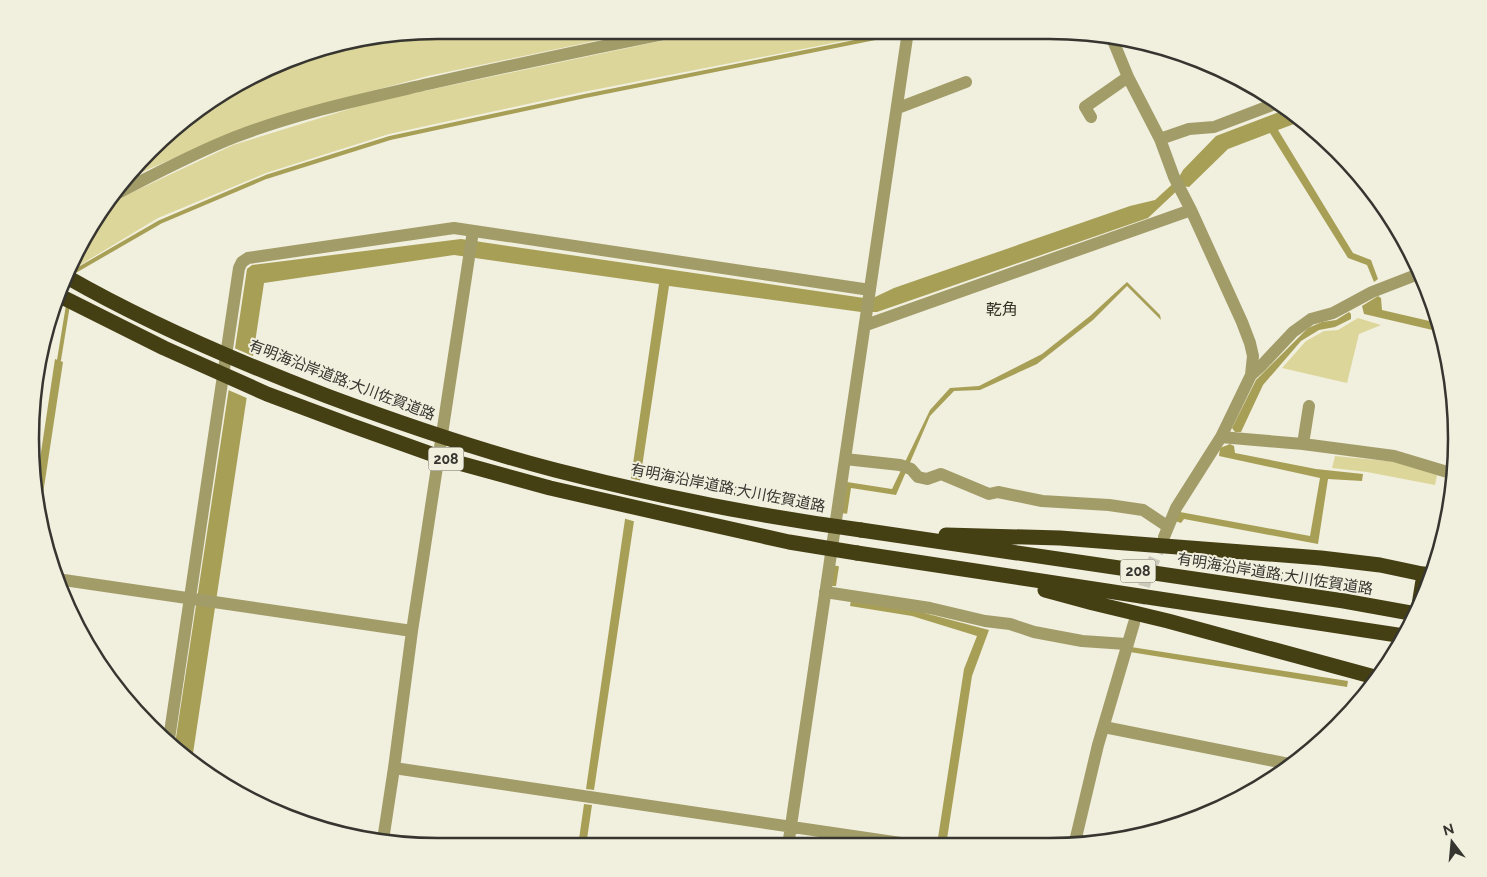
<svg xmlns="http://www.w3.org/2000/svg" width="1487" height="877" viewBox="0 0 1487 877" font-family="Raleway,'Noto Sans JP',sans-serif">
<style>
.green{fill:#ddd69a}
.water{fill:#a89f57}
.pier{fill:#f1efde}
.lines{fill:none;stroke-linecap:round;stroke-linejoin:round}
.stream{stroke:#a89f57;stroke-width:4}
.minor-tunnel{stroke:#cccabb;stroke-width:12;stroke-dasharray:12 6;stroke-linecap:butt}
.minor{stroke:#a29c69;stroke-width:12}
.motorway{stroke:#453f14;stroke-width:15}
.motorway-bridge{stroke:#453f14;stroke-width:15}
.labels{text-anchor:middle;stroke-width:4;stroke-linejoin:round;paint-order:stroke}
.shield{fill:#f1efde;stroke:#6e6d64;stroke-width:1}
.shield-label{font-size:14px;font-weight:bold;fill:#36352f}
.street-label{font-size:15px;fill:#36352f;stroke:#f1efde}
.neighbourhood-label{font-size:16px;fill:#333224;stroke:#f1efde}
.rim{fill:none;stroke:#36352f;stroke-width:2.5}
</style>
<rect width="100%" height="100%" fill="#f1efde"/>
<!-- green -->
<path class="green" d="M439,30H647L428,76L301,110L226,135L131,177L190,114L307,52Z
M713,30L894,31L583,92L389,134L266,173L158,218L70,271L99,211L116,200L233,145L372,102Z
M1358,318L1381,325L1359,334L1347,383L1282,368L1306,341L1324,331L1338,330Z
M1335,456L1397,462L1437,475L1435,485L1367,472L1332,468Z"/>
<!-- water -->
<path class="water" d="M1287,109L1302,121L1278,130L1353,253L1371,260L1378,279L1374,282L1367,265L1348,258L1270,133L1228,149L1189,187L1182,186L1148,218L877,312H861L669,286L594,790L586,789L659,284L454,255L264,283L192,760L175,744L247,269L252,265L461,239L864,298L875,297L894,288L1130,206L1155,200L1178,179L1183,170L1216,136Z
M1127,282L1160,315L1161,320L1127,286L1093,320L1037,364L980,390L954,391L930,416L896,495L851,488L836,586H831L847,482L892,489L930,410L950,388L979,386L1042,354L1090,316Z
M1378,296L1381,298L1382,310L1438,323L1441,332L1364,314L1362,306Z
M1349,312L1351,314V319L1335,327L1319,330L1301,341L1263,385L1241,432H1235L1232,428L1256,380L1308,328L1322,322L1336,320Z
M55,359L63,362L41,507L37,479Z
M1230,444L1234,446L1235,453L1316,469L1363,474L1362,481L1328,479L1318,544L1184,519L1181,523L1175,521L1180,512L1310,536L1320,478L1219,456L1220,448Z
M851,600L913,610L989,630L972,676L947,839L938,838L964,669L977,636L912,616L850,606Z
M1131,647L1348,681L1347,687L1130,652Z
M584,804L592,805L586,846H578Z"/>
<!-- pier -->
<path class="pier" d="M232,347L255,357L249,399L226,389Z
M629,478L642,481L636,522L623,518Z
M840,513L850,514L842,567L832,565Z"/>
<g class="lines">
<!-- stream -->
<path class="stream" d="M70,274L160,222L266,177L390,138L585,96L900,33
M59,360L68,305"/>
<!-- minor-tunnel -->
<path class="minor-tunnel" d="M1134,621L1147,576L1163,539"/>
<!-- minor -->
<path class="minor" d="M1112,38L1128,77L1160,139L1174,177L1191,210L1242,322L1250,343L1253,356L1251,375L1221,437L1176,508L1164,537
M898,108L966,82
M1091,117L1085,107L1128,77
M1160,139L1189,129L1214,127L1280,102
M116,194C155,174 194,153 235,137C297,113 363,99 428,84C513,65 598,47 683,30
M866,325L1191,210
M1251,375L1262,365L1293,332L1311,319L1333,313L1372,292L1421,273
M1221,437L1303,444L1394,456L1454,474
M1303,444L1309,406
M845,459L900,465L911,469L918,477L927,479L941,474L989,494L998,492L1042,501L1109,505L1143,510L1167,526
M57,579L412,631
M825,592L930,608L985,621L1010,624L1034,632L1082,641L1126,644
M1104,727L1289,764
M169,739L239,268L242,262L248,258L454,228L870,290
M394,768L921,846
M383,840L394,768L412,631L473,231
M788,846L908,31
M1074,846L1098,745L1134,623"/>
<!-- motorway -->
<path class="motorway" d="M861,530L1344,601L1416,614
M946,535L1060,538L1321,558L1380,565L1432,576
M857,553L1404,636
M1045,590L1093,603L1168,621L1371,676L1377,680
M1419,605L1424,574"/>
<!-- motorway-bridge -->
<path class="motorway-bridge" d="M67,277C149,324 238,362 327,396C402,424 478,450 555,470C656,496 758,516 861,530
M58,295L164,348L267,394L350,425L448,460L550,488L673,516L789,542L857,553"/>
</g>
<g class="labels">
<!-- shield labels -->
<g class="shield">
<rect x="428.5" y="447.5" width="35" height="23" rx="4"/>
<rect x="1120.5" y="559.5" width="35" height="23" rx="4"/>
</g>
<g class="shield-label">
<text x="446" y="464">208</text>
<text x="1138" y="576">208</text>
</g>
<!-- street labels -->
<g class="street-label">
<text transform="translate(342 380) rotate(21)" y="5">有明海沿岸道路;大川佐賀道路</text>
<text transform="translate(728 488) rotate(11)" y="5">有明海沿岸道路;大川佐賀道路</text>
<text transform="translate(1275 574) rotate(9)" y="5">有明海沿岸道路;大川佐賀道路</text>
</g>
<!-- neighbourhood labels -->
<g class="neighbourhood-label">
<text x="1002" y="315">乾角</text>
</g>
</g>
<!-- crop -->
<path d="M0 0H1487V877H0ZM438 39H1049A399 399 0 0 1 1448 438V439A399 399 0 0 1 1049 838H438A399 399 0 0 1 39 439V438A399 399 0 0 1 438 39Z" fill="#f1efde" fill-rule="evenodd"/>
<path class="rim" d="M438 39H1049A399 399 0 0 1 1448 438V439A399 399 0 0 1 1049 838H438A399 399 0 0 1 39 439V438A399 399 0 0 1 438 39Z"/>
<!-- north arrow -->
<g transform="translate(1452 842) rotate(344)" stroke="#f1efde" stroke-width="4" paint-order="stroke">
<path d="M0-4L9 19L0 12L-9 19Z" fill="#36352f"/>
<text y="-8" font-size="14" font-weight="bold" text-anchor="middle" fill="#36352f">N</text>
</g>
</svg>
